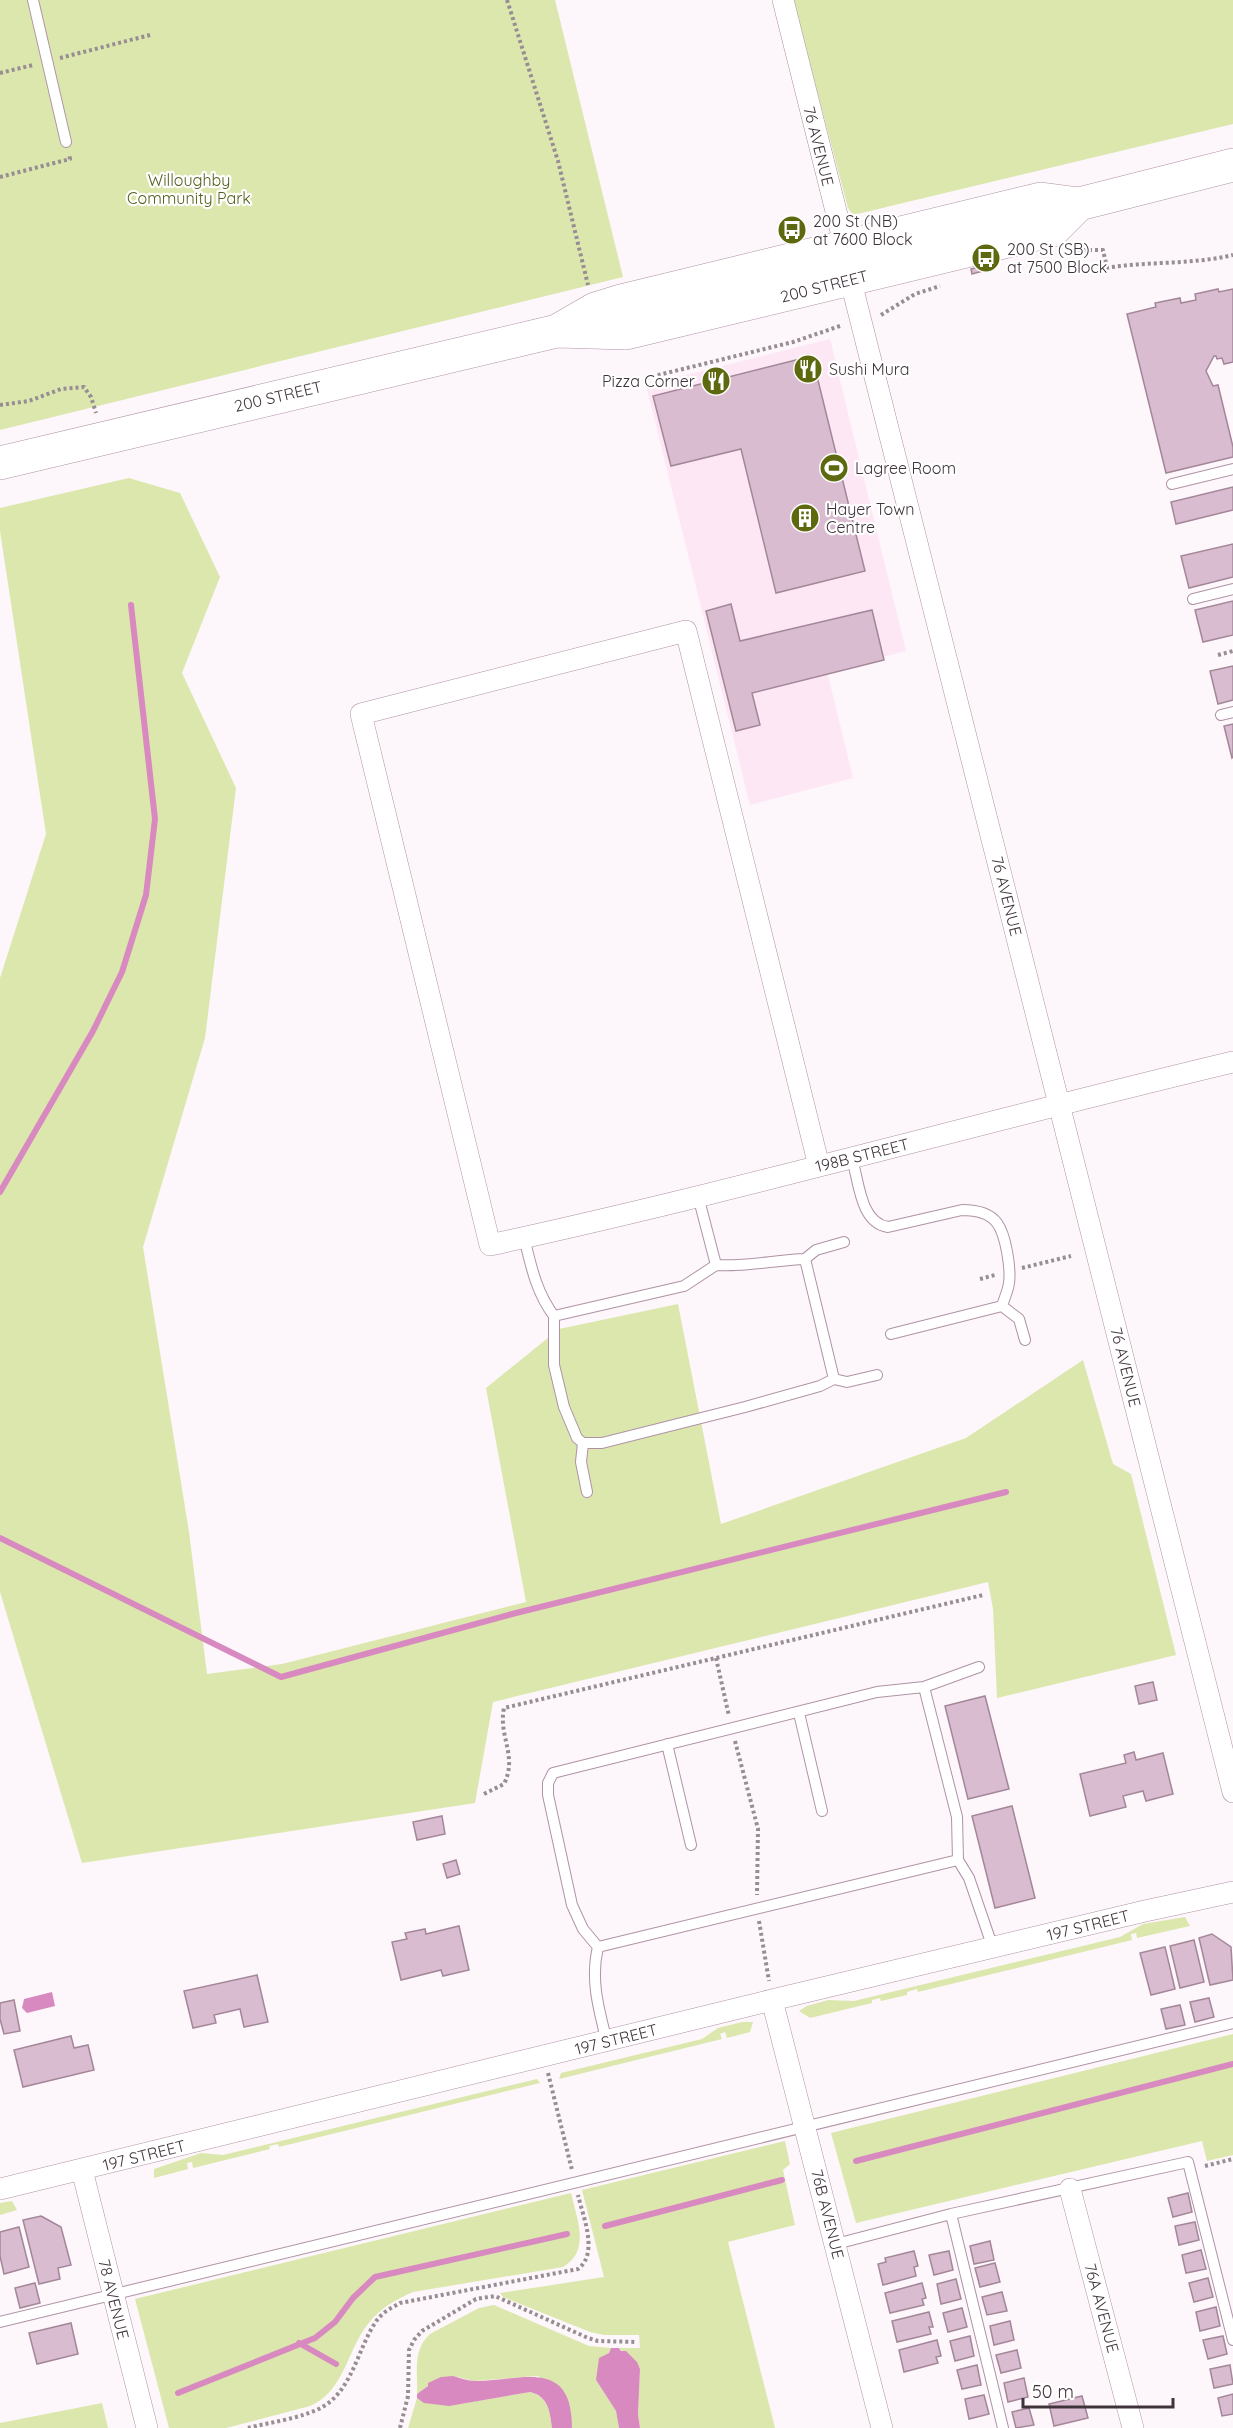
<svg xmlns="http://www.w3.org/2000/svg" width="1233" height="2428" viewBox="0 0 1233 2428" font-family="Quicksand,sans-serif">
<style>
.built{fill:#fde7f5}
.green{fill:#dce7ae}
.water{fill:#d889c0}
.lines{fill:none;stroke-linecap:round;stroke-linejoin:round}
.stream{stroke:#d889c0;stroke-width:6}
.building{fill:#dabcd0;stroke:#a38799;stroke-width:1.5}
.lane-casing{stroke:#af93a5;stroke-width:12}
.street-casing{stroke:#af93a5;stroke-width:22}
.primary-casing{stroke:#af93a5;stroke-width:34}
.path{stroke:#978d93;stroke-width:4;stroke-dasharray:3 3;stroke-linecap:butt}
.lane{stroke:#fff;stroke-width:10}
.street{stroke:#fff;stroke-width:21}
.primary{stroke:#fff;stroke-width:33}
.labels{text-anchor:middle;stroke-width:4.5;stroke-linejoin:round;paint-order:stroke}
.street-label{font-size:16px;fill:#40343c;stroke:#fff}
.park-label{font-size:16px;fill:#555e1c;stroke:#fff}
.poi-label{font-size:16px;fill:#40343c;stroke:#fff;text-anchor:start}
</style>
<rect width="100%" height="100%" fill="#fdf6fa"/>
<!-- built -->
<path class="built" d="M830,339L906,651L827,671L853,778L750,805L646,385Z"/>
<!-- green -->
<path class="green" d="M0,0H555L623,277L0,430Z
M793,0H1233V124L853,215L848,208Z
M129,478L180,493L220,577L182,673L236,788L205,1038L143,1247L189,1532L207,1674L282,1664L526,1602L486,1388L559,1329L678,1304L721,1524L966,1438L1083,1360L1113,1464L1131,1474L1176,1655L997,1698L993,1609L988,1582L493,1702L475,1803L82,1863L0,1592V978L46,834L0,531V508Z
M1185,1917L1190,1926L1137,1938L1136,1933L1131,1934L1132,1940L918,1992L917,1989L907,1992V1995L881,2001L880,1998L872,2000V2003L810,2018L799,2011L807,2006L828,2000L854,2001L1120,1937L1143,1924Z
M742,2022H753L750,2032L727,2038L725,2032L720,2034L722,2039L559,2079L561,2073L702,2039L718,2028Z
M1233,2034V2155L1207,2161L1202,2141L856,2223L831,2133Z
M537,2079L540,2083L279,2147L278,2144L269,2146L270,2149L193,2168L192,2162L187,2163L188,2169L154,2178V2169L201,2153L223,2155Z
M785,2141L790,2164L783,2170L795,2225L728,2242L775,2428H640L638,2414L640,2368L619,2348H640L639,2335H604L590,2332L503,2297L500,2293L604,2277L582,2190Z
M571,2193C577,2220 591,2250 563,2267L413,2292C395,2300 380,2308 368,2324C347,2350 344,2392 310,2406L226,2428H169L135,2299Z
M12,2201L17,2210L0,2215V2203Z
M494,2305L589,2346L611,2348L596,2380L616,2411L619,2428H572L569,2404L538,2376L474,2381L453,2376L428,2386L417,2394C418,2371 412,2351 430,2334L479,2308Z
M529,2392C548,2396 550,2411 552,2428H408L417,2398L460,2404Z
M102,2403L108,2428H0V2423Z"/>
<!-- water -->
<path class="water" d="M52,1992L55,2006L27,2013L22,2008L24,1999Z
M611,2348H619L621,2351H626L637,2362L640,2369L638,2414L640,2428H619L616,2411L596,2380L599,2358L609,2353Z
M453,2376C460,2378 468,2381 476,2381C521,2381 572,2357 572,2428H552C550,2411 548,2396 530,2392L449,2406L424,2403L417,2398V2394L428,2386V2383L441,2377Z"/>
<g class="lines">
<!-- stream -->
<path class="stream" d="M0,1192L93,1031L122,972L146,895L155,819L131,605
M0,1538L281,1677L512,1614L1006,1492
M856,2161L1233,2064
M605,2226L782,2180
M299,2343L336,2364
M178,2393L315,2338L335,2322L353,2298L375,2277L567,2234"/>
</g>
<!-- building -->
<path class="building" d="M982,266L983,271L972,274L971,269Z
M1218,289L1219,292L1233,289V362L1224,364L1222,358L1217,359L1216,356H1214L1206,371L1213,386L1218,385L1233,447V457L1166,473L1127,314L1156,307L1155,303L1180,298L1181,303L1196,300L1195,294Z
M812,356L865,571L776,593L741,449L671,466L653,396Z
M1233,487V510L1176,524L1171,502Z
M1233,544V577L1189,588L1181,556Z
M1233,601V635L1203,642L1195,610Z
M731,604L740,641L872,610L884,660L752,693L760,725L736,731L706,611Z
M1233,666V700L1218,704L1210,671Z
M1233,724V757L1232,758L1224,726Z
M1153,1682L1157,1700L1139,1704L1135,1686Z
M985,1696L1009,1789L968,1799L945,1706Z
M1134,1752L1136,1760L1163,1753L1173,1794L1146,1801L1143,1791L1123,1796L1126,1807L1090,1816L1080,1774L1126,1763L1124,1755Z
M1012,1806L1035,1898L995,1908L972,1816Z
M442,1816L445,1834L417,1840L413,1822Z
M456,1860L460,1874L447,1878L443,1864Z
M459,1926L469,1970L443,1976L441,1970L401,1980L392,1942L407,1939L405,1933L425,1929L426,1934Z
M1212,1934L1231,1947L1233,1980L1210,1985L1199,1938Z
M1194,1940L1204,1982L1180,1988L1170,1946Z
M1165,1947L1175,1989L1151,1995L1140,1953Z
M257,1975L268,2022L244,2027L240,2009L214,2015L216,2023L193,2028L184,1991Z
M1209,1998L1214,2017L1195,2022L1190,2002Z
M14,2000L20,2031L4,2034L0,2019V2003Z
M1180,2005L1185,2025L1166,2029L1161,2009Z
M71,2036L74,2048L88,2045L94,2070L23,2087L14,2050Z
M1188,2193L1192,2212L1173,2217L1168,2198Z
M41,2216L61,2227L71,2265L58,2268L60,2279L39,2284L23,2220Z
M1195,2222L1199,2240L1179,2245L1175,2226Z
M19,2227L29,2267L4,2274L0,2256V2232Z
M990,2241L994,2260L974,2264L970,2246Z
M1201,2250L1206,2269L1186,2273L1182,2255Z
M914,2251L918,2266L914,2267L916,2276L883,2285L878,2264L886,2262L885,2258Z
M949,2251L953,2270L934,2275L929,2255Z
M995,2263L1000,2282L980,2287L975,2268Z
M1208,2278L1213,2297L1194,2302L1189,2283Z
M956,2279L961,2299L941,2304L937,2284Z
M35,2283L40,2303L20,2308L15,2288Z
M922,2283L926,2298L922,2299L924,2305L890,2313L885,2293Z
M1002,2292L1007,2311L987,2315L982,2297Z
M1216,2307L1220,2326L1200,2331L1196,2312Z
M962,2308L967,2327L948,2332L943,2313Z
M929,2312L933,2327H929L931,2334L897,2342L892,2321Z
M1010,2321L1014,2340L994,2345L990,2326Z
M71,2323L78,2354L37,2364L29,2333Z
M970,2336L974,2356L955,2361L950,2341Z
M1223,2336L1227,2354L1208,2359L1203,2340Z
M937,2340L941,2356L936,2357L938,2363L904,2372L899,2350Z
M1017,2350L1021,2368L1001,2373L996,2355Z
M977,2365L981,2385L962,2389L957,2370Z
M1230,2365L1233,2384L1214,2388L1210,2369Z
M1024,2378L1028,2397L1008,2402L1004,2383Z
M1233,2394V2414L1222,2416L1218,2398Z
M984,2395L989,2414L969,2419L965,2399Z
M1082,2396L1088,2418L1054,2426L1049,2404Z
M1029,2408L1034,2425L1016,2428L1012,2412Z"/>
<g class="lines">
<!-- lane casing -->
<g class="lane-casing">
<path id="lane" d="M33,0L66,142
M1172,484L1233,469
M1193,599L1233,589
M1221,715L1233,712
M852,1159C859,1181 860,1223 888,1227L962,1210C974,1210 989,1212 997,1223C1006,1235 1011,1269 1009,1283C1008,1291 1004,1299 1002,1306L891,1334
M698,1196L716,1265L684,1286L554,1316V1365L564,1407L577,1438L583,1443H602L745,1407L820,1386L834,1379L847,1382L877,1375
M524,1237C531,1266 536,1292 554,1316
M716,1265C746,1267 775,1260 805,1259
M1002,1306L1019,1319L1025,1340
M834,1379L805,1259L816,1250L844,1242
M583,1443L581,1462L587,1492
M924,1687L957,1817L958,1860L969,1878L993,1948
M799,1713L822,1811
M667,1744L691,1845
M598,1947L583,1929L572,1905L548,1795V1783L553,1773L877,1692L924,1687L979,1667
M607,2042C599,2010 590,1980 598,1947L958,1860
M951,2214L1003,2428
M836,2244L951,2214L1188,2162L1233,2340
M0,2322L1233,2023"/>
</g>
<!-- street casing -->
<g class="street-casing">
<path id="street" d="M783,0L845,247L850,278L1233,1792
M819,1166L686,631L361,714L490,1245C739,1191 985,1121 1233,1062
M772,2000L882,2428
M82,2170L147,2428
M0,2189L772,2000L1145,1911L1233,1892
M1070,2189L1133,2428"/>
</g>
<!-- primary casing -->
<g class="primary-casing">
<path id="primary" d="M557,331L595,309L621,301L1041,199L1079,204L1233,165
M0,463L557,331L626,333L1053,230L1079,204"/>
</g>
<!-- path -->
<path class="path" d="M507,0L558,161L588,285
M60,58L150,35
M0,73L33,65
M0,177L70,159L69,154
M1071,250H1103L1107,268
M1106,268C1148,261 1191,265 1233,255
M881,315L915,294L940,286
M646,378L793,342L840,326
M0,405L29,401L61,389L84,387L91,397L96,413
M1218,655L1233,651
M1022,1268L1071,1256
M980,1279L995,1275
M716,1658L729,1716
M735,1741L758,1829L757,1895
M484,1794L504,1784C518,1756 498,1736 504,1708L983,1595
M759,1921L769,1981
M548,2073L572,2170
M1205,2166L1233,2159
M248,2428C270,2422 305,2418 324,2406C352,2389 358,2349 375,2323C381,2313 391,2308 400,2303L578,2269C599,2253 583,2217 578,2195
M400,2428L408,2396L409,2350L414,2340L422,2331L476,2299L495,2296L588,2338L598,2341L637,2342"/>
<!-- lane -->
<use href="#lane" class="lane"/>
<!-- street -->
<use href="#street" class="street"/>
<!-- primary -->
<use href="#primary" class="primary"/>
</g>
<!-- icons -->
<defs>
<g id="bus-disc" transform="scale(1.5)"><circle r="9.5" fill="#5e690f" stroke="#fff"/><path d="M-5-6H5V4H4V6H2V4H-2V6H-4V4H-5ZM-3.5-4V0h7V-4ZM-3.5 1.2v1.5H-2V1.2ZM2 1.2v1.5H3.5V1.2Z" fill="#fff"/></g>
<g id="restaurant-disc" transform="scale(1.5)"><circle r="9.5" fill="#5e690f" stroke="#fff"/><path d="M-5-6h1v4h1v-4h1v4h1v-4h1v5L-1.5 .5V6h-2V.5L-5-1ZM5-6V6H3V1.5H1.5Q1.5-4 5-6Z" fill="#fff"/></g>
<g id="stadium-disc" transform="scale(1.5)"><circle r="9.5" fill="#5e690f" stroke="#fff"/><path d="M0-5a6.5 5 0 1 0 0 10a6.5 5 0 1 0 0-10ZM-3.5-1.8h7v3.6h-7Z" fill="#fff"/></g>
<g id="building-disc" transform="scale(1.5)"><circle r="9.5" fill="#5e690f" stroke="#fff"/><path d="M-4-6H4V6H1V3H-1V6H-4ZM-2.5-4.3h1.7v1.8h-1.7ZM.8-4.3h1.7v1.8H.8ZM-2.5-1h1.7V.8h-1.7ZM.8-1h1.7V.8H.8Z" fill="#fff"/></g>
</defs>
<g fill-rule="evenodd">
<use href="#bus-disc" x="792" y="230"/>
<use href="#bus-disc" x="986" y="258"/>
<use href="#restaurant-disc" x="808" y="369"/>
<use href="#restaurant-disc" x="716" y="381"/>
<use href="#stadium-disc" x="834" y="468"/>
<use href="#building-disc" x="805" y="518"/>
</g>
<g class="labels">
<!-- street labels -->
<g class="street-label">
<text transform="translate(819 146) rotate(76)" y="6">76 AVENUE</text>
<text transform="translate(824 286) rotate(-14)" y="6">200 STREET</text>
<text transform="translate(278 396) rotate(-13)" y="6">200 STREET</text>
<text transform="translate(1007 896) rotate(76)" y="6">76 AVENUE</text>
<text transform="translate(862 1155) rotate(-14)" y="6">198B STREET</text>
<text transform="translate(1126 1367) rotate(76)" y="6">76 AVENUE</text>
<text transform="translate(1088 1925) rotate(-14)" y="6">197 STREET</text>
<text transform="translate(616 2039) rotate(-14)" y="6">197 STREET</text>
<text transform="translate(144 2155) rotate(-14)" y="6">197 STREET</text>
<text transform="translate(828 2214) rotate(76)" y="6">76B AVENUE</text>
<text transform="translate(114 2299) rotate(76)" y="6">78 AVENUE</text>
<text transform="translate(1102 2308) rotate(75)" y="6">76A AVENUE</text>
</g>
<!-- park labels -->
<g class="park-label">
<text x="189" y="186">Willoughby<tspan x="189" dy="18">Community Park</tspan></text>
</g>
<!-- poi labels -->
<g class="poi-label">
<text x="813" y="227">200 St (NB)<tspan x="813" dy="18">at 7600 Block</tspan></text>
<text x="1007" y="255">200 St (SB)<tspan x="1007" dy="18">at 7500 Block</tspan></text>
<text x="829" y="375">Sushi Mura</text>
<text x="695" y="387" text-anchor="end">Pizza Corner</text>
<text x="855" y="474">Lagree Room</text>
<text x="826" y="515">Hayer Town<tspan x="826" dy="18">Centre</tspan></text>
</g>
</g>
<!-- scale -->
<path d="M1023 2398v9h150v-9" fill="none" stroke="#40343c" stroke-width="3"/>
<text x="1032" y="2398" font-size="18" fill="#40343c" stroke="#ffffff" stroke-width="4.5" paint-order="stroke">50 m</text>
</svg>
